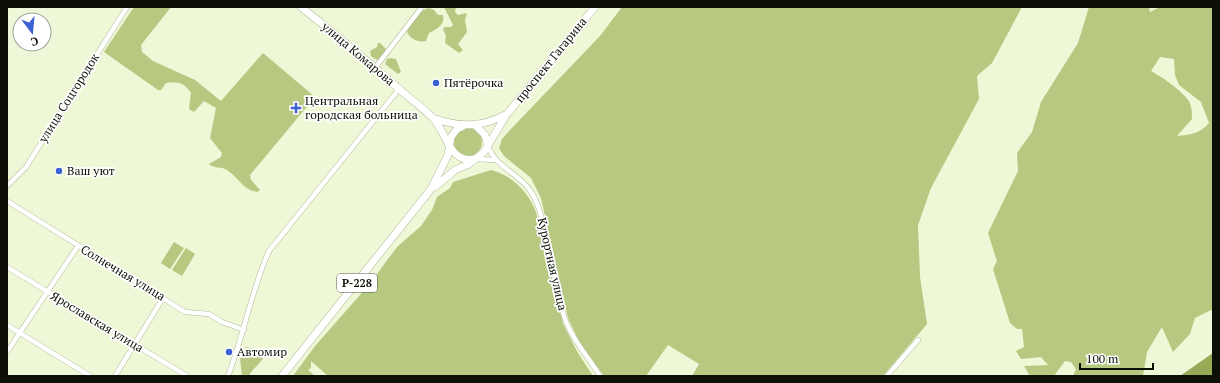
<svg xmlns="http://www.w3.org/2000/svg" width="1220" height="383" viewBox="0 0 1220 383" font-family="'PT Serif',serif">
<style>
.green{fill:#b7c881;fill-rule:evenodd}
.water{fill:#97aa55}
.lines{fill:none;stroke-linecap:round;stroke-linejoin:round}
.street-casing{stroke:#b1ba9b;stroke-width:5.5}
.primary-casing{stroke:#b1ba9b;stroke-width:8}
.street{stroke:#fff;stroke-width:4.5}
.primary{stroke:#fff;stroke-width:7}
.poi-dot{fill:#3b61d2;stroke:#fff;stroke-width:1.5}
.labels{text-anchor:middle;stroke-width:3.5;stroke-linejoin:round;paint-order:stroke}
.shield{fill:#fff;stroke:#565850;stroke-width:1}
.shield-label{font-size:11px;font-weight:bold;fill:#0d1005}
.street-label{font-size:12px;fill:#0d1005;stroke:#fff}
.poi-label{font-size:12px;fill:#0d1005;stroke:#fff;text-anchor:start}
</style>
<rect width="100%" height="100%" fill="#eef7d6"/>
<!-- green -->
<path class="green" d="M134,7H171L141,45L142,52L153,61L195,80L221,101L263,53L315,97L250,175L251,180L260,190L257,192C243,190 238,177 227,170C221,166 214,169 209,164L221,157L222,153L210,138L216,108L204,101L194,112L189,109L191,93C184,82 177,81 166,83L161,90H158L104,52Z
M444,7H456L455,12L458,15L467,13L465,20L467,32L458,44L463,50L459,53L445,43L446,36L443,29L445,27H451L453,25Z
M622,7H1022L992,63L977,76L979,99L931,188L918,225L920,277L927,324L883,376H692L699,364L668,345L646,376H604L580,343L568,318L541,198L531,178L504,156L499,148L502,139L510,130L600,36Z
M1089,7H1149L1150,12L1160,7H1213V309L1195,318L1190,334L1173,352L1162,327L1147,352L1143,376H1073L1076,369L1071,362L1065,361L1054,376H1030L1024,366L1048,365L1041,357L1021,359L1016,351L1024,347L1022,329H1017L1010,323L993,269L997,261L988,233L1018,171L1017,153L1032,132L1041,102L1078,43ZM1160,57L1174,59L1175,75L1179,85L1201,102L1209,123C1201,133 1190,135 1177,136L1192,119C1192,113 1192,105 1188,100C1179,88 1163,78 1151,71Z
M429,8L434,10L438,15H443C445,25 437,29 429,33L426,41C419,43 410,39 407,32C410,24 420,10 429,8Z
M378,43H380L386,49L380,59L377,60L371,56L370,51L377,47Z
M390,58L396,59L401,72L398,74L385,64L387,59Z
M454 142a14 14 0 1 1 28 0a14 14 0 1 1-28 0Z
M491,170C512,175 529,193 536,212L563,324L578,353L593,376H328L311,361V368L308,370L315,376H293L315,346L368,286L397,247L421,226L432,210L437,197L450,188L453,182Z
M174,242L184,248L170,269L161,263Z
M186,248L195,254L182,276L172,270Z
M247,347L262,352L264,355C261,365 252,368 249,376H242L240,358L243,349Z"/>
<!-- water -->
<path class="water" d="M1213,353V376H1180Z"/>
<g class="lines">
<!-- street casing -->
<g class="street-casing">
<path id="street" d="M375,68L422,7
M488,146C496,169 524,175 534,197C541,209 543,224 546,238C552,263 556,288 563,313C570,337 587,355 600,376
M477,159L496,160
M7,186L26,167L127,7
M7,201L185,312L209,314L222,322L244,330
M7,267L187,376
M7,325L90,376
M7,352L78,246
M115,376L163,298
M228,376C244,335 251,291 269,251L399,89
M887,376L918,340"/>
</g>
<!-- primary casing -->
<g class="primary-casing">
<path id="primary" d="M301,7C334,33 366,60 398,88C409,98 422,107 433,118C447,133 449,164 475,159
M433,118C458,127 481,128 505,115
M475,125L485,135L488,146
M435,187L455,170L469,164L484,152L507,114L595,7
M282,376L431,189L448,155L451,137L457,129L463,126"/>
</g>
<!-- street -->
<use href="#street" class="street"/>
<!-- primary -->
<use href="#primary" class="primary"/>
</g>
<!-- markers -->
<g class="poi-dot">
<circle cx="436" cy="83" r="4"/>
<path d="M294 102h4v4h4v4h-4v4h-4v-4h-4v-4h4z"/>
<circle cx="59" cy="171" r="4"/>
<circle cx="229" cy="352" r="4"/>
</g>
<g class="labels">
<!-- shield labels -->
<rect class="shield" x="337" y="274" width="40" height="18" rx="3"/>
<g class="shield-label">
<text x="357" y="287">Р-228</text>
</g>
<!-- street labels -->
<g class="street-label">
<text transform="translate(358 54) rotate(40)" y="4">улица Комарова</text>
<text transform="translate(551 60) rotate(-51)" y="4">проспект Гагарина</text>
<text transform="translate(69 98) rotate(-58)" y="4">улица Соцгородок</text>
<text transform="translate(552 264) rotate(77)" y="4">Курортная улица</text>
<text transform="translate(123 273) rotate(31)" y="4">Солнечная улица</text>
<text transform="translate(97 322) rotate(31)" y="4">Ярославская улица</text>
</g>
<!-- poi labels -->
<g class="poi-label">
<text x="444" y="87">Пятёрочка</text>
<text x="305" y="105">Центральная<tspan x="305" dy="14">городская больница</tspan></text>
<text x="67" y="175">Ваш уют</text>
<text x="237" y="356">Автомир</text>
</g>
</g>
<!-- border -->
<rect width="1220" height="383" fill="none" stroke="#0d1005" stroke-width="16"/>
<!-- north arrow -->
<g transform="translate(32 32) rotate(164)"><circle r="19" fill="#ffffff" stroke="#9e9f9b"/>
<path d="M0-3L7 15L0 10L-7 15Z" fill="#3b61d2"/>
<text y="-6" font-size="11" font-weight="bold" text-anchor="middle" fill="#0d1005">С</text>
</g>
<!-- scale -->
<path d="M1080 363v6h73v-6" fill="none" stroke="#0d1005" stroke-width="2"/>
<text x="1086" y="363" font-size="12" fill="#0d1005" stroke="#ffffff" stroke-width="3" paint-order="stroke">100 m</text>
</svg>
